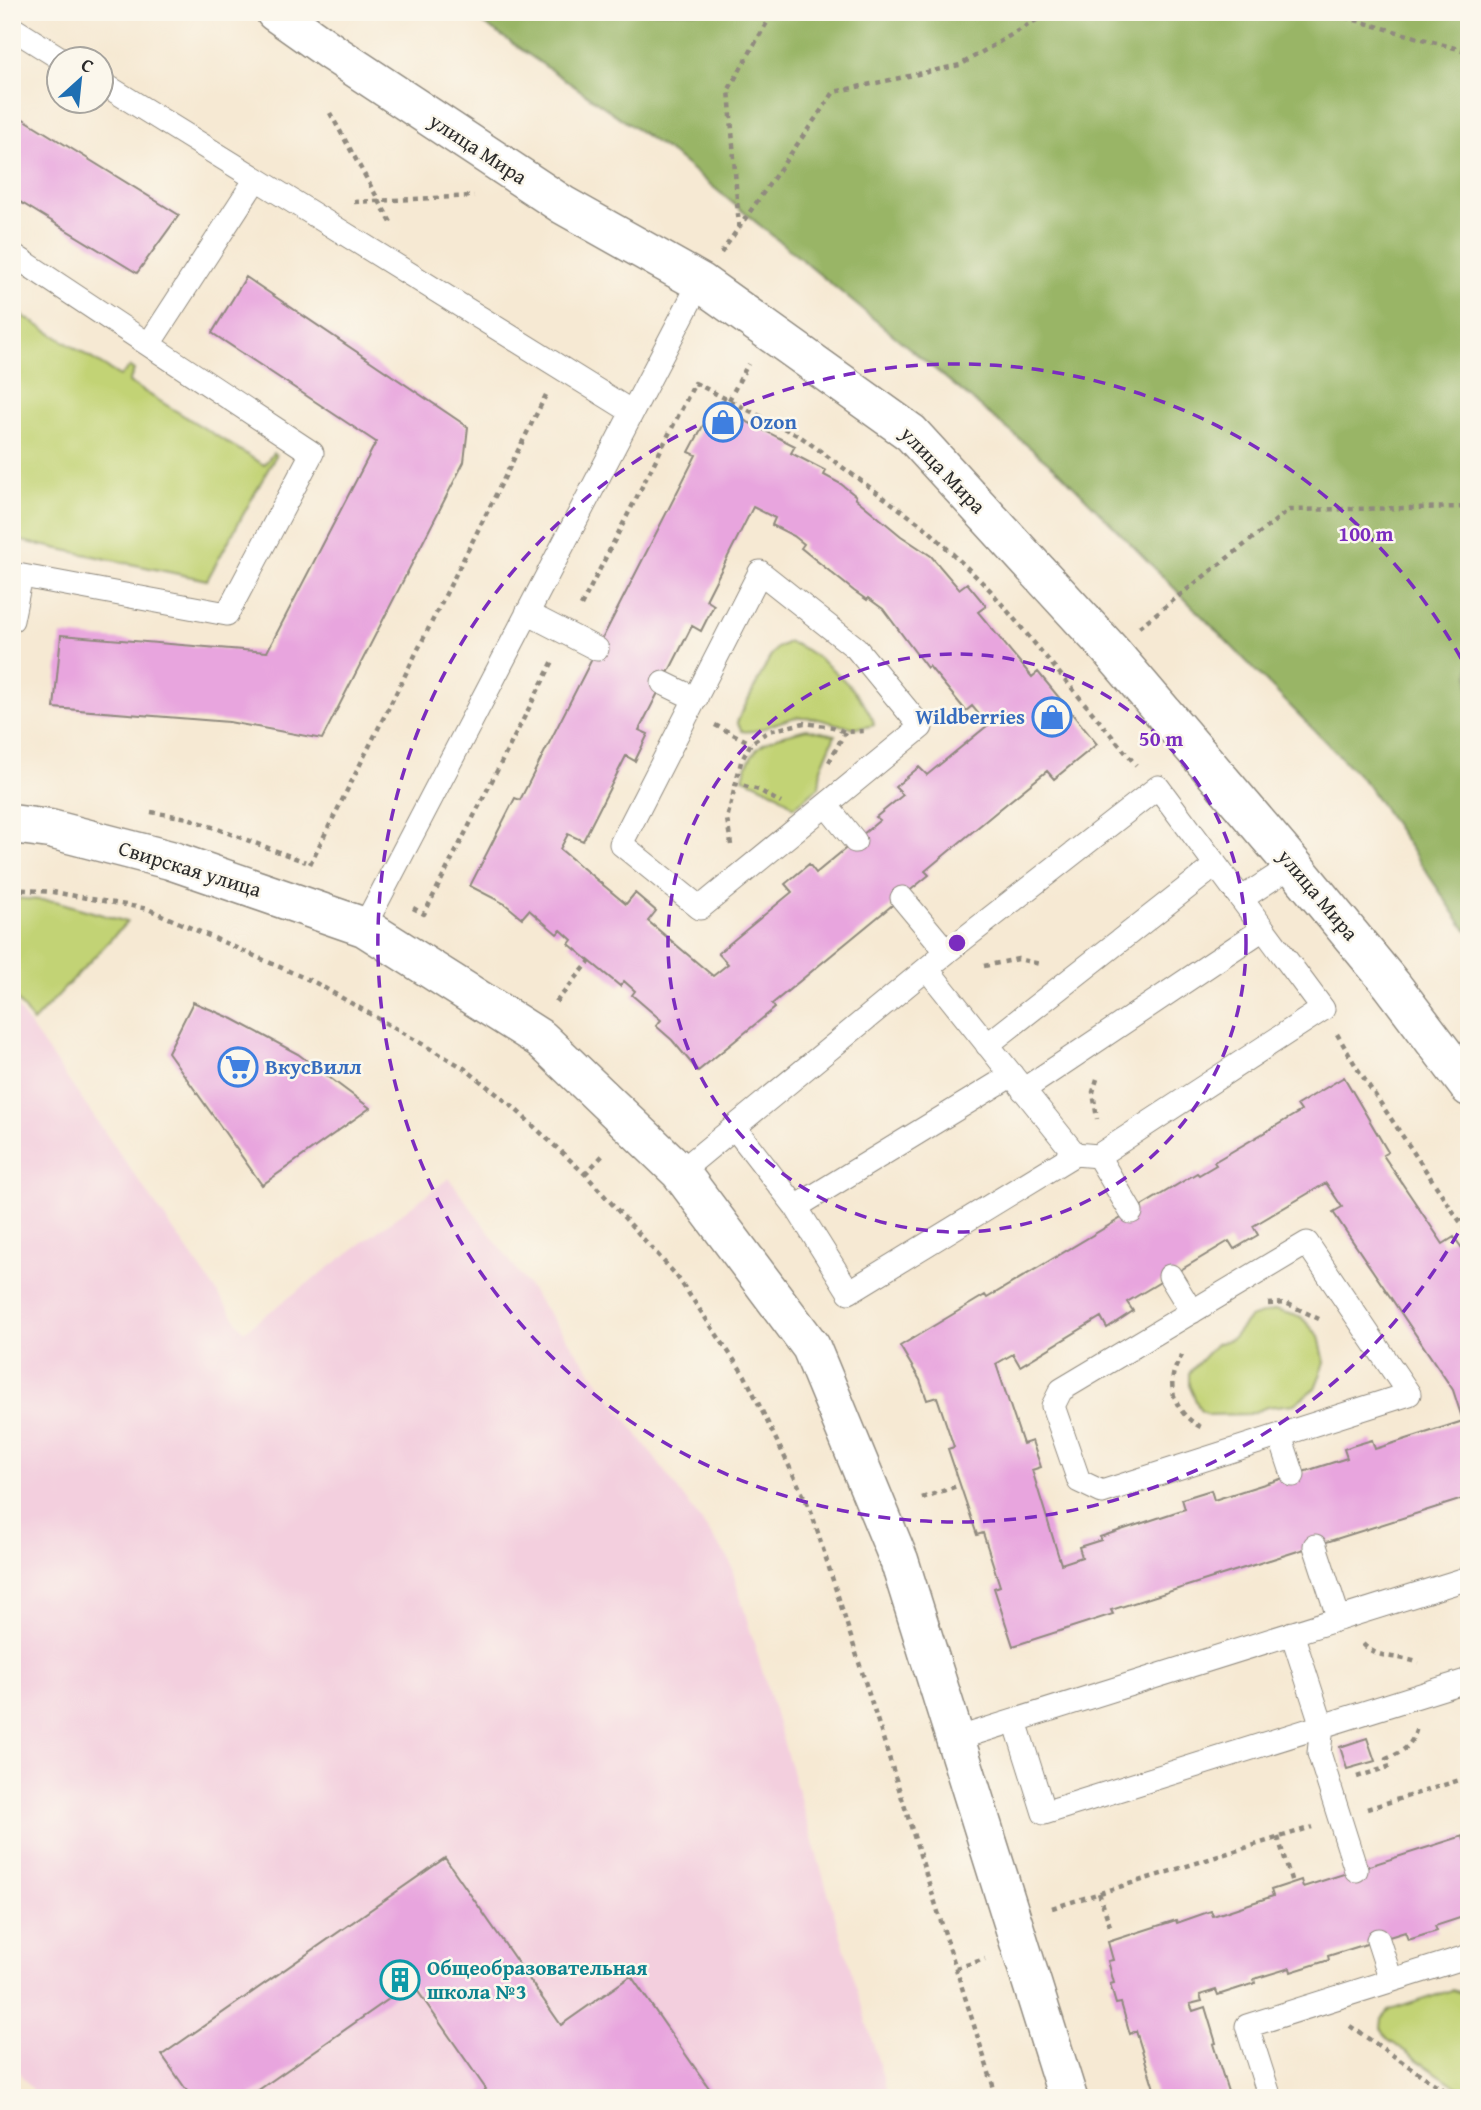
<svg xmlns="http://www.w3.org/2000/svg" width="1481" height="2110" viewBox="0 0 1481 2110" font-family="'Gentium Book Plus',serif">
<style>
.built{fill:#f3cfde}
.green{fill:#c2d375;stroke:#767f50;stroke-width:2}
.forest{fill:#99b566;stroke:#627048;stroke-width:2}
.building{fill:#e8a5de;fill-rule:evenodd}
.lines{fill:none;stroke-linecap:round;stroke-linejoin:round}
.lane-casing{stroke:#908a7f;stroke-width:25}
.street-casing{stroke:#908a7f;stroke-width:41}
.path{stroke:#908a7f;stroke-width:4.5;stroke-dasharray:5 5;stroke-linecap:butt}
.lane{stroke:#fff;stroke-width:23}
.street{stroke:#fff;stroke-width:38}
.ring{fill:none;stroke:#7b2cbf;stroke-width:3.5;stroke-dasharray:12 9}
.labels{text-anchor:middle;stroke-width:5;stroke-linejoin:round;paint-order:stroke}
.street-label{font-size:21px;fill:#2b2b2b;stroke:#fbf7ec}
.shop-label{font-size:21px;font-weight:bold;fill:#366cbe;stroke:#fbf7ec;text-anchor:start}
.culture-label{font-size:21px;font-weight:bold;fill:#0d838f;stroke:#fbf7ec;text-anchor:start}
.centre{fill:#7b2cbf;stroke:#fbf7ec;stroke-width:3.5}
.ring-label{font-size:21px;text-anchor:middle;font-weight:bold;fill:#7b2cbf;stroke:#fbf7ec;stroke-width:5;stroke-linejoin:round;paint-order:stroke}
</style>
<rect width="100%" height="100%" fill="#fbf7ec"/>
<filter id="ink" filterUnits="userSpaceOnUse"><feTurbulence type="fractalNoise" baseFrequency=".0143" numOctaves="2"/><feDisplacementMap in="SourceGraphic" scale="14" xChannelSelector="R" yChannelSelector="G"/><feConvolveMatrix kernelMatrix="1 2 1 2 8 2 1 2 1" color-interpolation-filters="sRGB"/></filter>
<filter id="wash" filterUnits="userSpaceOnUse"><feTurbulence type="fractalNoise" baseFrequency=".00686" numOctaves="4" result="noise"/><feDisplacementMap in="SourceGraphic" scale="28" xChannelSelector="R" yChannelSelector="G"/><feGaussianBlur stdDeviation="1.57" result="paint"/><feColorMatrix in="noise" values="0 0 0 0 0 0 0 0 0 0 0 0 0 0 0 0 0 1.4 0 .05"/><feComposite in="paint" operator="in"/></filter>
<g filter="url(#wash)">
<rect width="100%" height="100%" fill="#f6e9d3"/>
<!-- built -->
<path class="built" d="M12,1000L244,1331L449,1178L729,1559L889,2098H38L12,2063Z"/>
<!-- green -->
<path class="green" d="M12,309L120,376L130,367L134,370L129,382L264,465L273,453L276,455L207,580L12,539Z
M788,642C816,649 868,697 874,725C848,734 826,716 799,717C781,718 758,735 742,731L737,722L770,657L777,648Z
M807,729L835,735L821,768L819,787L794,807C779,793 763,785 743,778C752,740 772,738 807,729Z
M12,898L55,901L127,922L33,1022L12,993Z
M1275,1310L1301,1317L1319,1336L1325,1363L1315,1388L1294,1404L1267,1407L1249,1414L1208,1415L1200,1410L1189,1385V1373L1216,1344L1232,1339L1249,1318Z
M1452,1990L1469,1995V2095L1387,2039L1381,2028L1382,2019L1390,2010Z"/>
<!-- forest -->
<path class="forest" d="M467,12H1469V931L1465,929L1367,784L1061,473L678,158Z"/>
<g id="blocks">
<!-- building -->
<path class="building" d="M12,112L179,215L137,273L12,197Z
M246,277L468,427L464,462L322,739L229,722L54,708L61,635L267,652L376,442L212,333Z
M714,405L795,446L791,453L826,471L824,475L841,484L856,496L855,498L901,536L931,556L959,589L967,583L986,606L978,612L1032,677L1038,672L1097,744L1054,779L1047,771L1000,809L925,871L929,875L772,1004L775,1008L698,1071L672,1040L656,1026L661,1020L632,995L635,991L624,981L620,986L569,944L572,940L561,930L557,934L529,910L522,918L505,904L470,886L515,798L520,800L696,455L689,452ZM753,507L775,518L772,525L794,536L804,544L801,548L854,591L867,600L868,598L883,609L927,668L929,666L966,711L972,706L988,725L927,775L919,767L895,787L903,795L876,817L880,820L816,873L809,864L785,884L792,892L718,953L728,964L713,976L648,921L656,911L635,893L626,904L560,849L568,834L583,841L626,756L635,761L648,734L639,730L692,626L701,631L714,605L706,600Z
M193,1002L233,1019L298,1054L370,1108L262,1185L168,1052Z
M1344,1077L1388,1152L1383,1155L1443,1244L1454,1237L1469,1258V1263L1460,1269L1469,1282V1497L1111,1610L1113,1614L1013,1646L994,1588L1000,1586L983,1533L977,1535L948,1449L954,1447L937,1397L927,1400L920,1380L900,1346L985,1295L987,1298L1197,1173L1199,1175L1216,1165L1214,1162L1301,1111L1297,1105ZM1326,1183L1342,1207L1333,1212L1453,1390L1463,1421L1375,1449L1372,1440L1352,1446L1344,1449L1347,1458L1214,1500L1211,1490L1182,1499L1185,1509L1100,1537L1101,1540L1079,1547L1082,1557L1061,1564L1032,1470L1041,1467L1032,1441L1023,1444L996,1364L1013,1354L1020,1366L1101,1317L1107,1328L1133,1311L1127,1302L1229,1241L1234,1249L1241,1245L1258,1235L1253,1226Z
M1367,1738L1375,1761L1347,1769L1340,1747Z
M1463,1836L1464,1840L1469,1839V1915L1435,1926L1437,1931L1408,1940L1405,1932L1328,1956L1329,1960L1291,1972L1290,1968L1254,1979L1255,1983L1218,1995L1216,1990L1200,1995L1202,2001L1190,2004L1193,2011L1205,2007L1216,2043L1213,2044L1230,2098H1157L1136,2031L1130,2034L1121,2003L1116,2004L1110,1984L1114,1983L1108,1961L1113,1960L1108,1942L1176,1920L1177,1923L1211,1911L1213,1916L1273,1896L1271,1890L1301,1880L1303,1887Z
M445,1858L561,2025L631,1976L716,2098H474L486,2089L412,1983L247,2098H192L162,2055Z"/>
</g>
</g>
<g filter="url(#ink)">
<use href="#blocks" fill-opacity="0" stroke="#908a7f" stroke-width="2"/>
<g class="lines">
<!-- lane casing -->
<g class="lane-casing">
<path id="lane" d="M12,28L63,60
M102,83L632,412
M12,254L312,453L227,614L12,574
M149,344L256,179
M760,572L856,648L921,727L700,908L621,844Z
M527,613L597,649
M12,620L21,576
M663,683L696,699
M826,805L855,841
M902,898L947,952
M1241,899L1293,865
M364,927L700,282
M927,969L1075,1154
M987,1045L1216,865
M1023,1090L1263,929
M1098,1156L1131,1212
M680,1172L947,952L1158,787L1323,1009L1098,1156L1075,1154L849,1292L796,1207L734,1127
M796,1207L1012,1075
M1307,1243L1409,1394L1102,1492L1079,1481L1053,1406L1061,1390Z
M1170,1276L1192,1312
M1280,1436L1293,1475
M1315,1546L1339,1619
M1292,1633L1322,1726L1319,1753L1356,1870
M1015,1721L1044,1813L1469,1680
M956,1739L1469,1578
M1378,1940L1391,1980
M1270,2098L1247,2026L1469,1956"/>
</g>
<!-- street casing -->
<g class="street-casing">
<path id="street" d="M275,12L333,53L563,205L700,282L911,433L1110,650L1293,865L1392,985L1469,1087
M12,824L50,829L170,860L364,927L541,1039L680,1172L811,1347L899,1560L1068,2098"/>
</g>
<!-- path -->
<path class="path" d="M1326,12L1469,52
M330,113L393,226
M354,202L474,196
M739,228L729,89L773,12
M721,253L834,92L960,65L1050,12
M729,400L748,364
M581,606L695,383L801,437L927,529L990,590L1136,765
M1139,627L1289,510L1469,507
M715,725L751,743
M829,762L845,732
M734,783L759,790L781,803
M151,812L188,818L306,862
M731,845L727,819L741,762L751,743L769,731L804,723L833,727L845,732L865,731
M310,864L547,393
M12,889L53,892L148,909L316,983L464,1068L513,1107L585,1174L676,1275L745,1376L811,1511L997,2098
M413,908L424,914L553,661
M984,966L1018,959L1040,964
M556,1002L590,961
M1337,1034L1357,1068L1469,1235
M1097,1079L1093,1092L1097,1119
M585,1174L605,1153
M1268,1304L1286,1303L1319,1319
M1182,1355C1179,1361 1174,1369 1173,1376C1169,1397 1182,1418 1201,1427
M922,1498L960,1485
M1363,1644C1378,1660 1400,1655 1419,1663
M1357,1777L1388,1767L1386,1759C1403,1752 1412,1746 1417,1727
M1367,1809L1469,1777
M1278,1837L1292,1883
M1099,1893L1111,1929
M1052,1908L1312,1827
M956,1968L985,1959
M1350,2026L1455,2098
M12,2093L16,2098"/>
<!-- lane -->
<use href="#lane" class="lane"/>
<!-- street -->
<use href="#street" class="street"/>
</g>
</g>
<!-- distance rings -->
<g class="ring">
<circle cx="957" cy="943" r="289"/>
<path d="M1468 1215A579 579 0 1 1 1468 671"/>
</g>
<!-- icons -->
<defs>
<g id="shop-ring" transform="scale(2.0125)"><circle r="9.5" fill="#fbf7ec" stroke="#3f7fe0" stroke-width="1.5"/><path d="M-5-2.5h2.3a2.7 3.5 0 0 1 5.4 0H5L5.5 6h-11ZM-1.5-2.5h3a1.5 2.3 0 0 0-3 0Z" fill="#3f7fe0"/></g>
<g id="supermarket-ring" transform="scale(2.0125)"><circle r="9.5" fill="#fbf7ec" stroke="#3f7fe0" stroke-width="1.5"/><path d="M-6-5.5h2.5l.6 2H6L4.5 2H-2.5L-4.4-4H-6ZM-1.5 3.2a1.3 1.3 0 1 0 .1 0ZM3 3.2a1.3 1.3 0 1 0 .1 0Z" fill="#3f7fe0"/></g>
<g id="building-ring" transform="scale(2.0125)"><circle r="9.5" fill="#fbf7ec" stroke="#0f9aa8" stroke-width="1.5"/><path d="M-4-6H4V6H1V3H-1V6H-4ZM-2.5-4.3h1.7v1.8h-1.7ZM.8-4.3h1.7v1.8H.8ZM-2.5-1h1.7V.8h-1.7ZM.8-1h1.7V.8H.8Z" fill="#0f9aa8"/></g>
</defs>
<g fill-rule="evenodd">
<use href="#shop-ring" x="723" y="422"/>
<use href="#shop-ring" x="1052" y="717"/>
<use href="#supermarket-ring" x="238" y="1067"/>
<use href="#building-ring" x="400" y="1980"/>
</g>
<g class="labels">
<!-- street labels -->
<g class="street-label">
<text transform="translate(478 149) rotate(33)" y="7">улица Мира</text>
<text transform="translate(943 470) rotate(46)" y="7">улица Мира</text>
<text transform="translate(190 869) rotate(17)" y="7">Свирская улица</text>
<text transform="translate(1318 895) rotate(50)" y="7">улица Мира</text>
</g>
<!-- shop labels -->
<g class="shop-label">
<text x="750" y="429">Ozon</text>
<text x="1025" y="724" text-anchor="end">Wildberries</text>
<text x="265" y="1074">ВкусВилл</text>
</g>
<!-- culture labels -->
<g class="culture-label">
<text x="427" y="1975">Общеобразовательная<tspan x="427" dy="24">школа №3</tspan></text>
</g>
</g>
<circle cx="957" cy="943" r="10" class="centre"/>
<g class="ring-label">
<text x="1366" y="541">100 m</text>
<text x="1161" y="746">50 m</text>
</g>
<!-- margin -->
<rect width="1481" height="2110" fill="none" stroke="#fbf7ec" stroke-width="42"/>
<!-- north arrow -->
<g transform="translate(80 80) rotate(27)"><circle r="33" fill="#fbf7ec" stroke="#a8a59f" stroke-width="2"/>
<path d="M0-5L12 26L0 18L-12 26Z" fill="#1f6fb2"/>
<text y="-10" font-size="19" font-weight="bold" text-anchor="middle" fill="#2b2b2b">С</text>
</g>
</svg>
